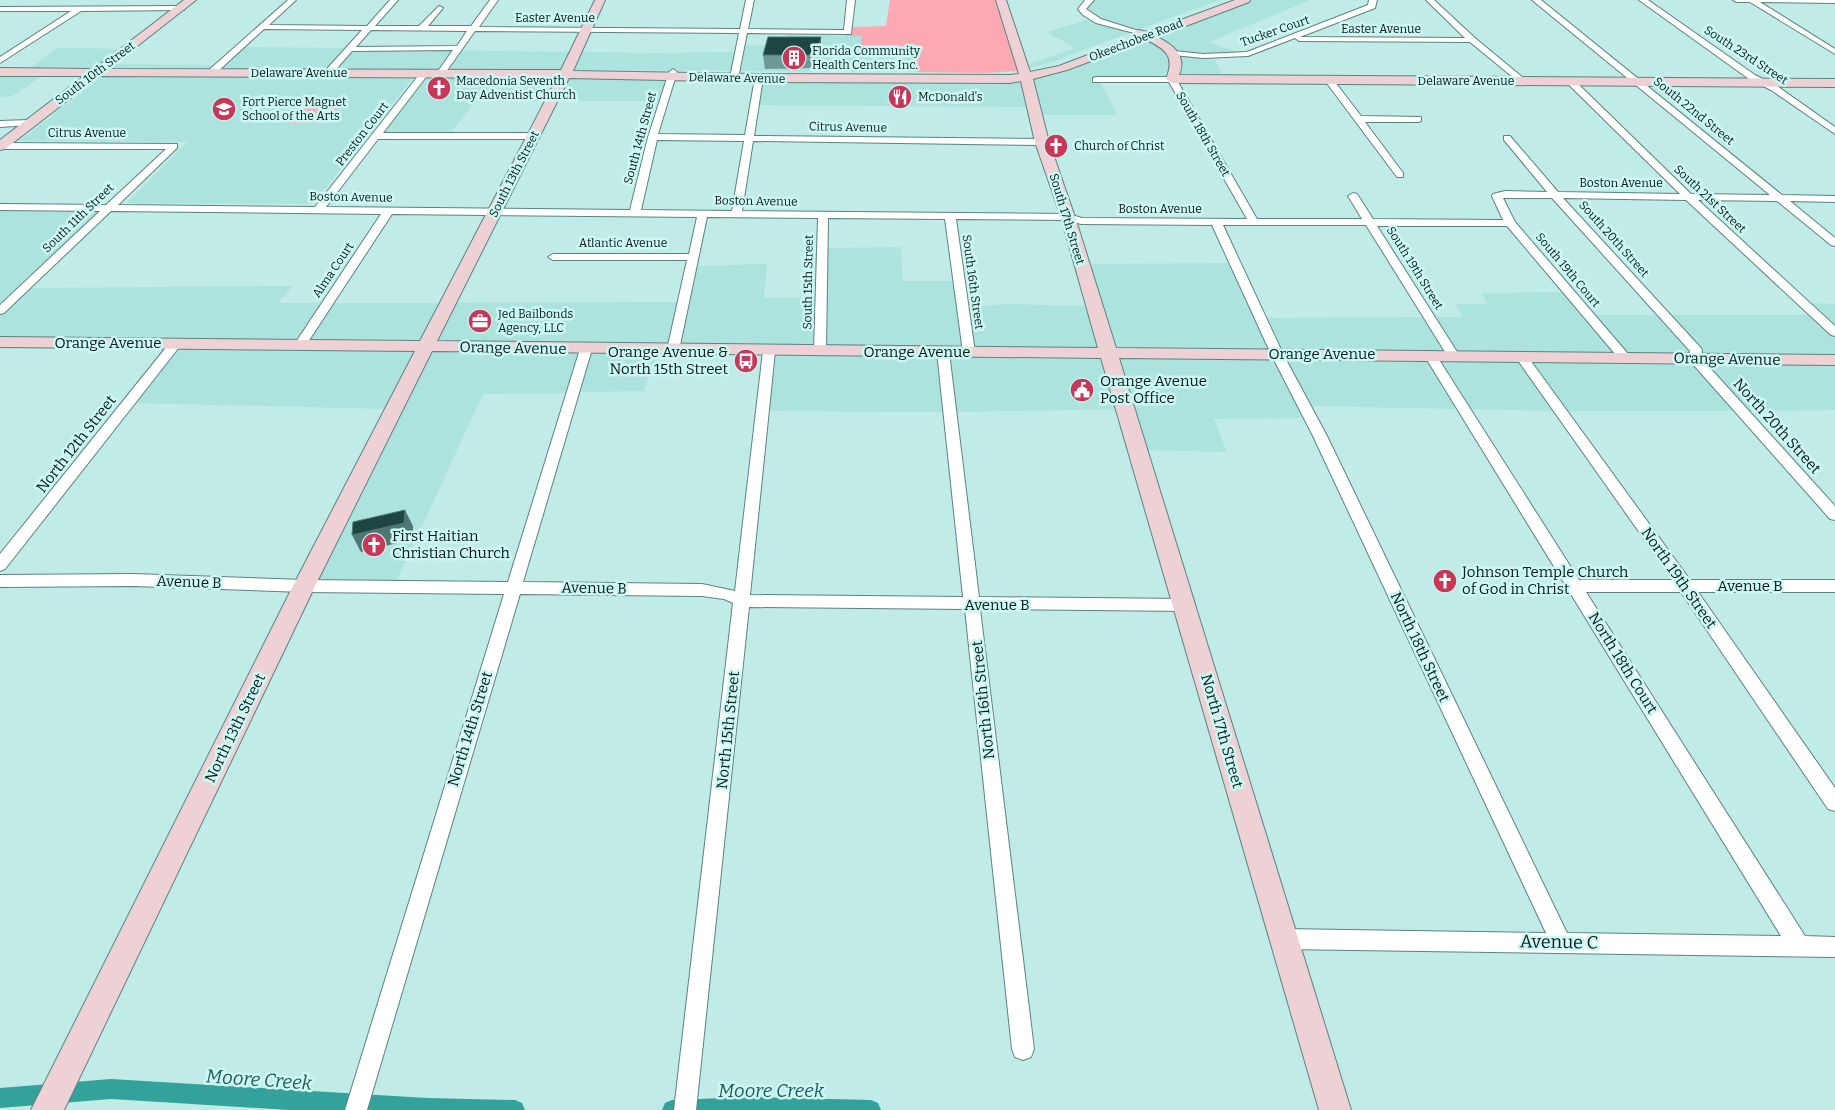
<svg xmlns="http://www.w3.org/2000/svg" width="1835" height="1110" viewBox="0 0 1835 1110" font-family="Bitter,serif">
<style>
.built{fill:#ade3dd}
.green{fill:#fda9b3}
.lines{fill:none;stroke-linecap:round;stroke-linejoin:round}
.canal{fill:#32a29a;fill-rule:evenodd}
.street-casing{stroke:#5b837f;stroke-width:2}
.secondary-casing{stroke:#5b837f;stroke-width:2}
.street{fill:#fff;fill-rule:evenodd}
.secondary{fill:#edd1d5;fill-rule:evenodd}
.wall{fill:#6e9894}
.shaded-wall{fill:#4e7772}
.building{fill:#1d4541;stroke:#4e7772}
.labels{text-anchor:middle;stroke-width:5;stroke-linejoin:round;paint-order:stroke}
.far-street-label{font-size:12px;fill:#0a1b19;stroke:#ccf9f4}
.far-poi-label{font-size:12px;fill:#0a1b19;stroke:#ccf9f4;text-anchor:start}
.street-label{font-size:15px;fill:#0a1b19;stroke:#ccf9f4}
.poi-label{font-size:15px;fill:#0a1b19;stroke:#ccf9f4;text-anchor:start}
.near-street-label{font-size:18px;fill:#0a1b19;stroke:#ccf9f4}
.near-water-label{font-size:19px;font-style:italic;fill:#205c57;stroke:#ccf9f4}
</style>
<rect width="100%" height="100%" fill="#c0ebe6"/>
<!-- built -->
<path class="built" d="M1095,0H1220L1137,30L1097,18L1085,9Z
M1250,0H1310L1209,42L1239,53L1203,55L1176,52L1152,36Z
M1090,19L1132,32L1049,63L1027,69L1026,65L1075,48L1047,32Z
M788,35L862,36L859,51L915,53L916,72L740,71L746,45L785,46Z
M1147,38L1170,54L1169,77L1092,78L1093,81H1100L1117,115H1040L1031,79Z
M244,47L346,48L325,71L218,70Z
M57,48H78L118,49L94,70L26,71Z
M352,50L410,51L453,50L438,72L333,71Z
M461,50L489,51L572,52L562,72H446Z
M580,52L656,53L737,52L732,71L627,70L569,72Z
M1178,55L1214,58L1224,78L1177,77Z
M109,64L216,65L210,70H101Z
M0,74L44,75L12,96L0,97Z
M428,75L560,76L547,101L475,102L450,134H382Z
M103,76L413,78L313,204L127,203L187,142L19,141Z
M567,76L667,79L660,101H555Z
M1023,79L1029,107L759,105L762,80Z
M0,211H101L0,306Z
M901,247L903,281H954L963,348L826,347L827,248Z
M1230,263L1269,350L1112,348L1086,264Z
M767,264L764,298L816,297L814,347L679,346L696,266Z
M293,286L278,303H322L297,341L0,338V316L30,288Z
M1564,292L1615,354L1457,351L1435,317H1463L1455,304H1488L1481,293Z
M678,302L668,346L432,343L452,303Z
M333,303H441L421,343L308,341Z
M1810,303L1835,304V327Z
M1011,304L1088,306L1100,348H974L968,306Z
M1594,315H1659L1690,349L1689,355L1627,354Z
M1670,315H1811L1835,337V357L1703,355L1702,350Z
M1424,317L1445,351L1281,350L1266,318Z
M179,347L417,350L387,409L135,403Z
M428,350L580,352L567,393L483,394L397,580H315Z
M591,353H657L644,391L579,392Z
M774,355H937L944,412L769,411Z
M949,355L1103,356L1119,409L956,412Z
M1114,355L1273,357L1304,418L1214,419L1227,452L1144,450Z
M1284,357L1427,359L1458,409L1310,406Z
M1439,359L1518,360L1554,411L1470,409Z
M1530,360L1693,362L1736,411H1567Z
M1705,362L1835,364V410L1748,411Z"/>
<!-- green -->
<path class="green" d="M890,0H998L1010,47L1018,68L1017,71L986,73L916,72L915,53L859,51L862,36H846V33H852V27L886,26Z
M303,107H339L325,122L288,123Z"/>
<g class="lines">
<!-- canal -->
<path class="canal" d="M111,1079L427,1098L515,1100L522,1103L525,1110H289L111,1099L0,1108V1088Z
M752,1097L871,1100L878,1103L881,1110H662L665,1103L672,1100Z"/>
<!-- street casing -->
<g class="street-casing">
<path id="street" d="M288,0H296L269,25L367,26L390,0H398L375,26H419L439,6L443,8L428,26H471L490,0H498L479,27L740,29L746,0H754L748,29L844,30L847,0H855L851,34L747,33L739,73L735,76L731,73L739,33L475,31L443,76L440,77L436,74L453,50L352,51L331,75H325V71L362,30L264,29L215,74H209V70ZM371,30L467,31L457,46L356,47Z
M1085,0H1094L1086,9L1101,19L1142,32L1138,34L1096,23L1083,15L1078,9Z
M1369,0H1377L1375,8L1300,37L1465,38L1426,0H1434L1475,38L1527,81L1520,83L1470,42L1299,41L1295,38L1248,56L1203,58L1174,55L1170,53L1174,51L1203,54L1247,52L1368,5Z
M1532,0H1541L1782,195L1835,196V202L1790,201L1835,238V246L1831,245L1777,201L1698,200L1835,326V336L1831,335L1686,200L1563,198L1700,347L1702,350L1701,358L1835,506V520L1830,519L1691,362L1689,359L1690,351L1552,198H1503L1515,222L1629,355L1631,358L1629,361H1621L1507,226H1377L1459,355L1453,359L1447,355L1366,225H1223L1283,354L1327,436L1567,933L1781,936L1424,355L1426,352H1434L1436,355L1579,580H1673L1517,359L1515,356L1517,353H1525L1690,580H1835V592H1698L1835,788V811L1828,809L1681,592H1586L1805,936L1835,937V957L1283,949L1276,946L1273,939L1276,932L1283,929L1546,933L1313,436L1271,354L1212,225L1081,224L1067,220L956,219L975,352L969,356L963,352L945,219L828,218L826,351L820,355L814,351L818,218L707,217L679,350L673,354L667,350L687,260H553L548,257L553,254H689L697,217L392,214L306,345L300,349L294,345L381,214L111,211L4,313L0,314V305L100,211L0,210V204L106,205L166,149H0V143L177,144V148L118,205L315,207L422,71L425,70L429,73L383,133H533L538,136L533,139H378L326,207L630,210L648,137L669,72L673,69L677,72L658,134L745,135L755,78L759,75L763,78L754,136L1042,139L1047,142L1042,145L753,141L742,211L1068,214L1082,218L1247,219L1169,82H1093V78L1096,77H1175L1257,219H1362L1348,196L1353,193L1357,194L1373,219L1503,220L1492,196L1493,194L1505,191L1547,192L1504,140V136H1510L1558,192L1680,194L1567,83L1566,81L1570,78L1573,79L1691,194L1770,195ZM657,140L744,141L732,211L641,210Z
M1639,0H1648L1755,75L1777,86L1835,127V134L1771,90L1749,79Z
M1733,0H1835V3L1760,2L1835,49V54L1750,2H1737Z
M181,6L185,8L184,10L81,11L0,63V57L71,11H0V7Z
M1326,78H1332L1361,116L1421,117V121L1418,122H1365L1403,173V177H1397L1326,82Z
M29,120L32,121V125L0,127V121Z
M176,339L180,340L182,343L180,346L5,569L0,571V554L172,340Z
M586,345L592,349L523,582L702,584L735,591L763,351L769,347L775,351L750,595L963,597L937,352L943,348L949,352L979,597L1185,599L1191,601L1193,605L1191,609L1185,611L980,609L1034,1049L1031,1057L1023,1060L1015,1057L1012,1049L965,609L749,607L696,1110H674L733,603L724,599L702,596L520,594L367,1110H345L504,594L304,592L133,586L0,587V575L133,574L304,580L508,582L580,349Z"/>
</g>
<!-- secondary casing -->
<g class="secondary-casing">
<path id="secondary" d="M184,0H196L108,69L561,70L595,0H605L573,71L759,74L1010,75L1019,74L996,0H1006L1030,72L1059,66L1138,36L1133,33L1135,31L1139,30L1148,32L1235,0H1250L1249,2L1157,37C1174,45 1187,56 1179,75L1835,79V87L1172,83L1166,79C1175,57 1167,50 1147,40L1067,70L1033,79L1049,142L1075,217L1116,348L1835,355V365L1119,358L1351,1110H1319L1101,358L432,351L315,586L64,1110H31L293,586L415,351L0,347V337L420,341L557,78L99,76L5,149L0,150V140L84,76H0V68L94,69ZM569,78L759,82L1010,83L1021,81L1035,142L1061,217L1098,348L437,341Z"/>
</g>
<!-- street -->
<use href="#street" class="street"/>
<!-- secondary -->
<use href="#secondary" class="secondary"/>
</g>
<!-- wall -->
<path class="wall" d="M821,37V51L818,68L765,69L763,55Z"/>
<!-- shaded-wall -->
<path class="shaded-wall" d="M821,37V51L818,68L817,55Z
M405,510L413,526V539L361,552L352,535Z"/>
<!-- building -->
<path class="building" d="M768,37H821L817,55H763Z
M405,510L404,523L352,535L353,522Z"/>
<!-- icons -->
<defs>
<g id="building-disc" transform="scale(1.25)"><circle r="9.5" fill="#c63758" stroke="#ccf9f4"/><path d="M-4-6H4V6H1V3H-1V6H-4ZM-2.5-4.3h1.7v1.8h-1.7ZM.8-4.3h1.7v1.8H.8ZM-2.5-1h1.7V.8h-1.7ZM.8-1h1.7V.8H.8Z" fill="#fff"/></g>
<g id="church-disc" transform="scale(1.25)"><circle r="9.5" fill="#c63758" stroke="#ccf9f4"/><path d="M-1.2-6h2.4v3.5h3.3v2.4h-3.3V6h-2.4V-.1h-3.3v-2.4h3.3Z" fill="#fff"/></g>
<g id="restaurant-disc" transform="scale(1.25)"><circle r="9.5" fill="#c63758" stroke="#ccf9f4"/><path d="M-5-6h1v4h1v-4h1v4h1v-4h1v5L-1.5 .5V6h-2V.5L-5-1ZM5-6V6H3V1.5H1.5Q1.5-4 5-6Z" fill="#fff"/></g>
<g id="school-disc" transform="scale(1.25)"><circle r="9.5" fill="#c63758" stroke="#ccf9f4"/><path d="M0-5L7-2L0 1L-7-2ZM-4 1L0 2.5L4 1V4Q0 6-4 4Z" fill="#fff"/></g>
<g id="office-disc" transform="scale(1.25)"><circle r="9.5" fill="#c63758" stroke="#ccf9f4"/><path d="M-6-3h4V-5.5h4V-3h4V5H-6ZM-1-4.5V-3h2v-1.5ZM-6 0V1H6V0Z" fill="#fff"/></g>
<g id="bus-disc" transform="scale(1.25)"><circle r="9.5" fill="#c63758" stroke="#ccf9f4"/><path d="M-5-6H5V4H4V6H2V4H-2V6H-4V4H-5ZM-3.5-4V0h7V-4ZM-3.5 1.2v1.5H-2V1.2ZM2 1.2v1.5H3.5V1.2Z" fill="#fff"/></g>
<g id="civic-disc" transform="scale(1.25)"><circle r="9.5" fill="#c63758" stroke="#ccf9f4"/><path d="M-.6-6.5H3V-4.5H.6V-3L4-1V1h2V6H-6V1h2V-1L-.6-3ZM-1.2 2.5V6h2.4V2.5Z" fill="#fff"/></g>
</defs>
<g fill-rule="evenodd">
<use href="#building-disc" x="794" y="58"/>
<use href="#church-disc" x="439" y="88"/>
<use href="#restaurant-disc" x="900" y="97"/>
<use href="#school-disc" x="224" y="109"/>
<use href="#church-disc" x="1056" y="146"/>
<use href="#office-disc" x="480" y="321"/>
<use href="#bus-disc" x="746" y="361"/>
<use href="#civic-disc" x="1082" y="390"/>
<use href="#church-disc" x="374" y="545"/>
<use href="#church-disc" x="1445" y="581"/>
</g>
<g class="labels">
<!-- far-street labels -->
<g class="far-street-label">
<text x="555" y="22">Easter Avenue</text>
<text x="1381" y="33">Easter Avenue</text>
<text transform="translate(1275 31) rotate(-19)" y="4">Tucker Court</text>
<text transform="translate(1136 40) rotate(-21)" y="4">Okeechobee Road</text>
<text transform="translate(1746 55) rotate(33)" y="4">South 23rd Street</text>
<text transform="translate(95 73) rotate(-37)" y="4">South 10th Street</text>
<text x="299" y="77">Delaware Avenue</text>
<text transform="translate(737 78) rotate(1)" y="4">Delaware Avenue</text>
<text x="1466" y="85">Delaware Avenue</text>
<text transform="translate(1694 111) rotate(39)" y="4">South 22nd Street</text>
<text transform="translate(848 127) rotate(1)" y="4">Citrus Avenue</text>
<text x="87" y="137">Citrus Avenue</text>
<text transform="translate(362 134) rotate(-52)" y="4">Preston Court</text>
<text transform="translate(1203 134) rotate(60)" y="4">South 18th Street</text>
<text transform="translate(640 138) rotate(-75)" y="4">South 14th Street</text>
<text transform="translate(514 174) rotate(-63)" y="4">South 13th Street</text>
<text x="1621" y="187">Boston Avenue</text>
<text transform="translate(351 197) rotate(1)" y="4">Boston Avenue</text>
<text transform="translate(1710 199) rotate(43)" y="4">South 21st Street</text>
<text transform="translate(756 201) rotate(1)" y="4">Boston Avenue</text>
<text x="1160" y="213">Boston Avenue</text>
<text transform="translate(78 218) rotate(-44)" y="4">South 11th Street</text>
<text transform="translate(1067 219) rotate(73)" y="4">South 17th Street</text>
<text transform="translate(1614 239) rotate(48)" y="4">South 20th Street</text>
<text x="623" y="247">Atlantic Avenue</text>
<text transform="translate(1415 268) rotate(58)" y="4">South 19th Street</text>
<text transform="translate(333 270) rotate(-56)" y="4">Alma Court</text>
<text transform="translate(1568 270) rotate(50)" y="4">South 19th Court</text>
<text transform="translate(808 282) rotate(-89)" y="4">South 15th Street</text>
<text transform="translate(973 282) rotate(82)" y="4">South 16th Street</text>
</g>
<!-- far-poi labels -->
<g class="far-poi-label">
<text x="812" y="55">Florida Community<tspan x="812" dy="14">Health Centers Inc.</tspan></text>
<text x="456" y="85">Macedonia Seventh<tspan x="456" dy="14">Day Adventist Church</tspan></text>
<text x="918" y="101">McDonald's</text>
<text x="242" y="106">Fort Pierce Magnet<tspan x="242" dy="14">School of the Arts</tspan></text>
<text x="1074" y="150">Church of Christ</text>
<text x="498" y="318">Jed Bailbonds<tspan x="498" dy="14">Agency, LLC</tspan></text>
</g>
<!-- street labels -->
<g class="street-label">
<text x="108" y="348">Orange Avenue</text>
<text transform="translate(513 348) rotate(1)" y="5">Orange Avenue</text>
<text x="917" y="357">Orange Avenue</text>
<text x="1322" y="359">Orange Avenue</text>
<text transform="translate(1727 359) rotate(1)" y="5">Orange Avenue</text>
<text transform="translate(1777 426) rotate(48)" y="5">North 20th Street</text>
<text transform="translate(76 444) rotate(-52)" y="5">North 12th Street</text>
<text transform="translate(1679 578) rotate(55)" y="5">North 19th Street</text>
<text transform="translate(189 582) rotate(2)" y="5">Avenue B</text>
<text x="1750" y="591">Avenue B</text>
<text transform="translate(594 588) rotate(1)" y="5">Avenue B</text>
<text x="997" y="610">Avenue B</text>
<text transform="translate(1420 647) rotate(65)" y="5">North 18th Street</text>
<text transform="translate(1623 663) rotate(58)" y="5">North 18th Court</text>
<text transform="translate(983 700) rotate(-96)" y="5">North 16th Street</text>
<text transform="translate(235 728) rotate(-64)" y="5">North 13th Street</text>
<text transform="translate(470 729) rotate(-73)" y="5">North 14th Street</text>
<text transform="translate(728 730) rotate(-84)" y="5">North 15th Street</text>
<text transform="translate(1222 731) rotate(74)" y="5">North 17th Street</text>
</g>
<!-- poi labels -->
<g class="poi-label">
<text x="728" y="357" text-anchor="end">Orange Avenue &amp;<tspan x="728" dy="17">North 15th Street</tspan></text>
<text x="1100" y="386">Orange Avenue<tspan x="1100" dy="17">Post Office</tspan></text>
<text x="392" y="541">First Haitian<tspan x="392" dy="17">Christian Church</tspan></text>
<text x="1462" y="577">Johnson Temple Church<tspan x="1462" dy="17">of God in Christ</tspan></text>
</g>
<!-- near-street labels -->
<g class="near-street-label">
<text transform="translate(1559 942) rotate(1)" y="6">Avenue C</text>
</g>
<!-- near-water labels -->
<g class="near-water-label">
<text transform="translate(259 1079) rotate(4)" y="7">Moore Creek</text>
<text x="771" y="1097">Moore Creek</text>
</g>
</g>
</svg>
